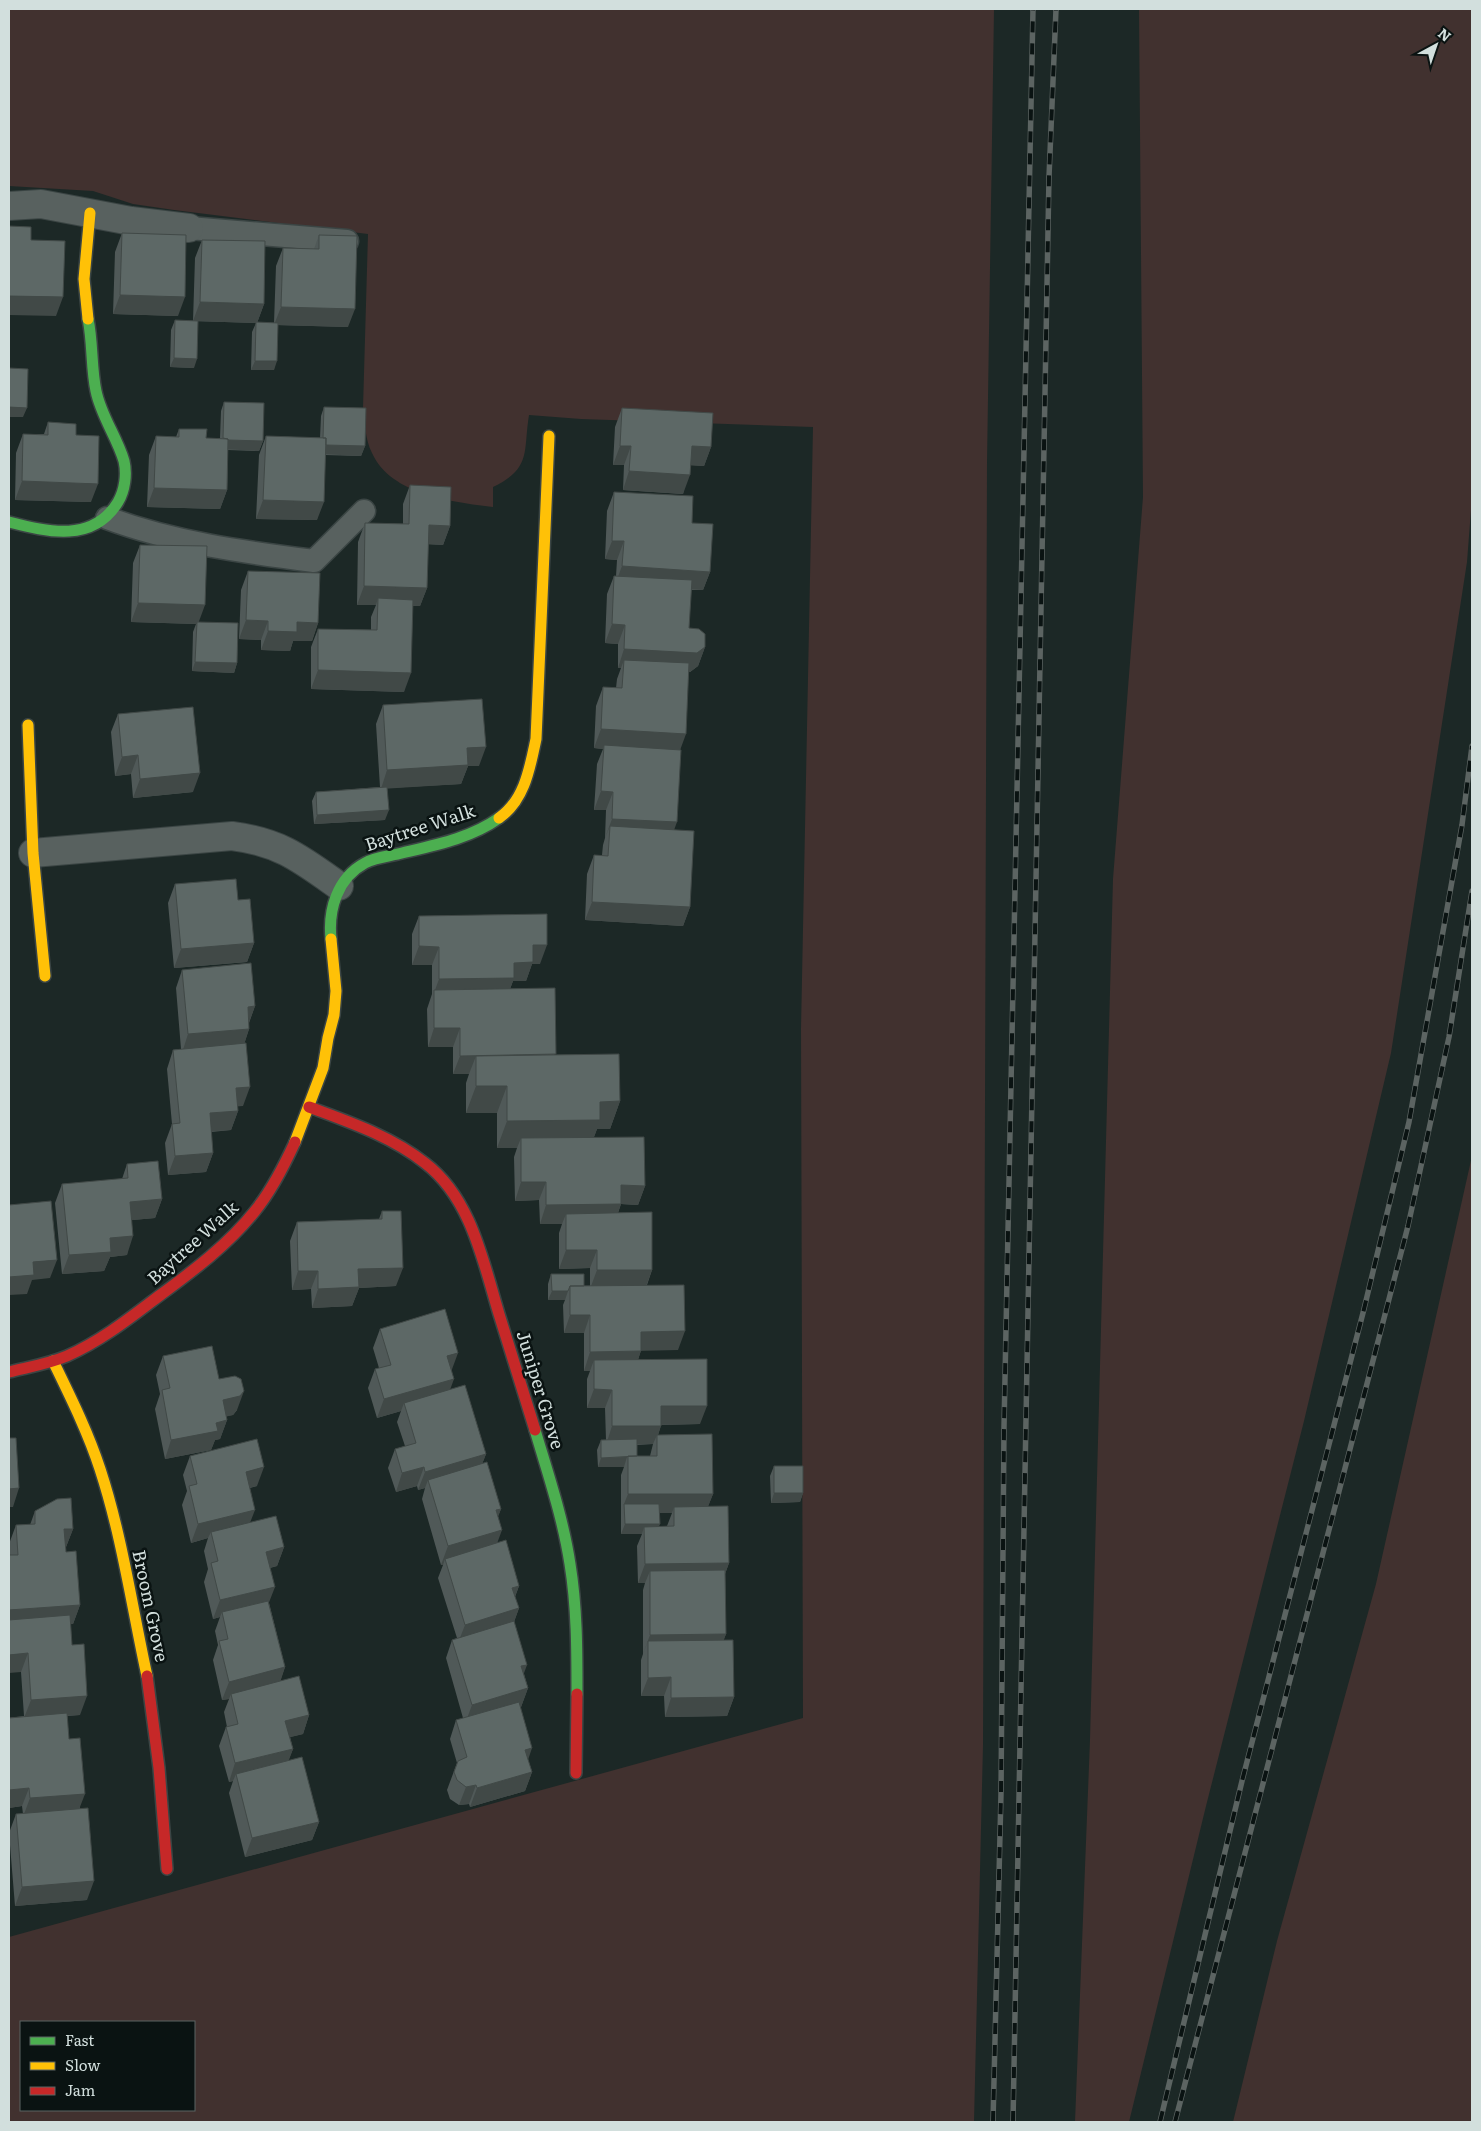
<svg xmlns="http://www.w3.org/2000/svg" width="1481" height="2131" viewBox="0 0 1481 2131" font-family="Literata,serif">
<style>
.green{fill:#41312f;fill-rule:evenodd}
.lines{fill:none;stroke-linecap:round;stroke-linejoin:round}
.lane-casing{stroke:#3b4544;stroke-width:25}
.street-casing{stroke:#3b4544;stroke-width:30}
.fast-casing{stroke:#3b4544;stroke-width:14}
.slow-casing{stroke:#3b4544;stroke-width:14}
.jam-casing{stroke:#3b4544;stroke-width:14}
.lane{stroke:#58615f;stroke-width:22}
.street{stroke:#58615f;stroke-width:28}
.fast{stroke:#4caf50;stroke-width:11}
.slow{stroke:#ffc107;stroke-width:11}
.jam{stroke:#c62828;stroke-width:11}
.rail-casing{stroke:#5c6462;stroke-width:5.5}
.rail{stroke:#0a1312;stroke-width:4;stroke-dasharray:11;stroke-linecap:butt}
.wall{fill:#505958;fill-rule:evenodd}
.shaded-wall{fill:#414947}
.building{fill:#5d6866;stroke:#414947}
.labels{text-anchor:middle;stroke-width:5;stroke-linejoin:round;paint-order:stroke}
.street-label{font-size:18px;fill:#d2dfdd;stroke:#0a1312}
</style>
<rect width="100%" height="100%" fill="#1c2826"/>
<!-- green -->
<path class="green" d="M9,9H994L987,463L983,1745L974,2122H9V1937L803,1718L801,1029L813,427L581,419L529,415C523,452 532,468 493,487V507C453,502 391,495 372,453C365,439 365,424 363,408L368,234L174,210L133,204L93,191L9,186ZM21,2022H194V2110H21Z
M1139,9H1472V497L1467,562L1391,1053L1304,1421L1206,1806L1129,2122H1075L1090,1740L1113,879L1143,497Z
M1472,1156V2122H1233L1277,1941L1376,1584Z"/>
<g class="lines">
<!-- lane casing -->
<g class="lane-casing">
<path id="lane" d="M189,228L347,241
M107,518C174,543 244,552 314,561L364,511"/>
</g>
<!-- street casing -->
<g class="street-casing">
<path id="street" d="M9,206L41,204L131,221L189,228
M33,853L232,836C280,842 301,859 339,886"/>
</g>
<!-- fast casing -->
<g class="fast-casing">
<path id="fast" d="M9,522C48,532 93,543 118,502C125,490 127,474 124,461C117,437 101,416 96,391C91,368 93,343 88,319
M331,939C328,910 337,878 365,863C376,857 391,856 402,853C436,845 471,838 499,818
M535,1430C548,1474 563,1518 570,1564C577,1607 577,1651 577,1694"/>
</g>
<!-- slow casing -->
<g class="slow-casing">
<path id="slow" d="M88,319L84,279L90,213
M28,725L33,853L45,976
M499,818C525,800 530,767 536,739L549,436
M295,1142L323,1068L328,1038L334,1015L336,991L331,939
M53,1361C70,1396 88,1432 100,1469C122,1536 132,1607 147,1676"/>
</g>
<!-- jam casing -->
<g class="jam-casing">
<path id="jam" d="M309,1107C349,1122 391,1136 425,1163C471,1198 483,1261 499,1314C511,1353 523,1392 535,1430
M9,1372C29,1367 48,1364 67,1356C101,1341 130,1318 159,1296C193,1271 229,1244 255,1211C272,1190 284,1166 295,1142
M147,1676L159,1768L167,1869
M576,1773L577,1694"/>
</g>
<!-- lane -->
<use href="#lane" class="lane"/>
<!-- street -->
<use href="#street" class="street"/>
<!-- fast -->
<use href="#fast" class="fast"/>
<!-- slow -->
<use href="#slow" class="slow"/>
<!-- jam -->
<use href="#jam" class="jam"/>
<!-- rail casing -->
<g class="rail-casing">
<path id="rail" d="M993,2122L1001,1794L1004,1427L1033,9
M1013,2122L1049,177L1056,9
M1160,2122L1242,1781L1364,1309L1409,1122L1462,825L1472,746
M1175,2122L1408,1226L1449,1037L1472,891"/>
</g>
<!-- rail -->
<use href="#rail" class="rail"/>
</g>
<!-- wall -->
<path class="wall" d="M122,233L178,316L113,314L115,252Z
M319,235L348,327L278,325L274,370H251L252,332L256,323L193,321L195,258L202,240L264,304L257,323H274L276,266L283,248L314,249Z
M175,320L194,368L170,367L171,330Z
M224,402L263,441L259,451L228,450L227,490L220,509L147,507L149,455L156,436L176,437L179,429L206,438H220L221,411Z
M324,407L365,446L361,456L325,455L317,520L256,519L259,455L266,436L320,438L321,416Z
M622,408L711,447L704,466L690,465L683,494L623,490L624,465H613L615,427Z
M48,422L76,435L91,502L15,500L16,453L23,434H44Z
M410,485L450,526L443,545L428,544L427,588L420,606H413L404,692L311,689V647L318,629L371,630V617L376,605H357L358,542L365,523L403,524V504Z
M614,492L692,523L710,572L703,590H691L689,628L705,647L698,666L690,672H689L680,750L674,830L690,907L683,926L585,920L587,874L594,855H602L603,845L605,838L606,810H594L597,764L603,749L594,748L596,706L603,687L616,688L617,679L621,668H618V644L605,643L607,594L614,576H616L617,560L605,559L607,511Z
M140,545L199,622L237,663L234,673L192,671L193,632L196,624L131,622L133,563Z
M248,571L318,623L312,641H293L290,651L261,650V640L239,639L241,590Z
M383,705L479,766H468L461,784L387,788L385,820L314,824L312,801L316,792L380,787L376,724Z
M118,714L193,792L133,798L131,774L115,776L111,732Z
M175,884L238,900L254,943L247,962L174,968L168,903Z
M419,916L540,964H532L526,981H513L510,989L555,1055L620,1101L610,1129H597L594,1137L645,1186L638,1205L621,1204L618,1213L652,1270L647,1285L678,1350H641L638,1360L700,1424L661,1425L658,1435L713,1494L708,1506L729,1563L725,1574L726,1634L723,1641L734,1697L727,1716L665,1717L664,1696H641V1660L643,1654V1590L645,1583H638L637,1546L642,1534H621V1475L624,1467H598L597,1450L601,1440H606L605,1408H587V1379L590,1371H584V1333H564L563,1305L565,1300H548V1284L551,1274L584,1286H590V1268L559,1269V1233L562,1224H540L539,1200L515,1201L514,1157L517,1148H497V1113H466V1083L469,1074H453V1047H428L427,1009L432,994V965H412V934ZM653,1444L650,1456H637V1445ZM659,1513H672L667,1526L659,1527Z
M182,970L255,1006L249,1023V1029L244,1044L243,1106H237L238,1111L231,1130L211,1132L213,1153L206,1172L168,1175L165,1143L172,1124L167,1069L173,1050L181,1049L176,988Z
M127,1164L162,1199L155,1218L132,1220L127,1255L110,1257L104,1271L62,1274L55,1203L62,1184L122,1179Z
M382,1211L396,1286L359,1288L352,1306L312,1308L311,1289L292,1290L290,1241L297,1222L379,1219Z
M380,1329L452,1371L450,1389L486,1454L482,1464L501,1509L498,1516L497,1543L519,1586L515,1597L519,1608L514,1622L524,1674L528,1688L521,1707H520L528,1760L532,1772L525,1791L470,1807L469,1804L459,1805L450,1799L447,1790L457,1763L450,1739L456,1720L463,1718L446,1658L452,1640L457,1638L438,1578L443,1565H441L422,1499L425,1488L418,1490L417,1486L396,1492L388,1468L395,1449L405,1446L397,1422L401,1411L377,1418L368,1388L375,1369L379,1368L373,1348Z
M163,1356L219,1379L237,1410L233,1415L226,1416L227,1420L220,1439L215,1440L211,1450L165,1459L155,1409L160,1394L156,1375Z
M190,1456L257,1486L250,1488V1522L284,1547L277,1566L270,1568L269,1603L285,1667L280,1681L309,1715L303,1734L290,1737L293,1749L288,1761L319,1822L312,1840L245,1857L229,1793L233,1781L229,1782L219,1746L226,1727H227L224,1712L229,1699L222,1700L213,1660L218,1645L215,1631L220,1617L213,1619L204,1582L208,1569L204,1551L208,1538L191,1543L182,1505L187,1491L183,1475Z
M774,1466L803,1493L800,1502L771,1503L770,1476Z
M35,1511L73,1529L66,1547V1552L80,1605L73,1624H70L72,1645L80,1715L67,1716L69,1739L80,1809L87,1900L15,1906L9,1833L16,1814H23L22,1806L9,1808V1718L24,1716L21,1672L9,1544L16,1525H30Z"/>
<!-- shaded-wall -->
<path class="shaded-wall" d="M120,295L185,297L178,316L113,314Z
M9,296L63,297L56,316L9,315Z
M200,302L264,304L257,323L193,321Z
M281,307L355,309L348,327L274,325Z
M174,358L197,359L194,368L170,367Z
M255,361H277L274,370H251Z
M9,407L27,408L23,417H9Z
M223,440L263,441L259,451L220,449Z
M323,445L365,446L361,456L320,454Z
M620,446H631L624,465H613Z
M692,446L711,447L704,466L685,465Z
M629,471L690,475L683,494L623,490Z
M22,481L98,484L91,502L15,500Z
M154,488L227,490L220,509L147,507Z
M263,500L324,502L317,520L256,519Z
M429,525L450,526L443,545L422,544Z
M612,541H624L617,560L605,559Z
M622,566L710,572L703,590L615,585Z
M364,586L427,588L420,606L378,605V598L376,605H357Z
M138,603L205,605L198,624L131,622Z
M246,620L268,621L261,640L239,639Z
M297,622L318,623L312,641H293L290,651L261,650L268,631Z
M612,624L625,625L618,644L605,643Z
M705,647L698,666L690,672L623,668L624,660L621,668H618L624,649Z
M195,662L237,663L234,673L192,671Z
M318,670L411,673L404,692L311,689Z
M601,729L686,734L679,753L604,745L603,749L594,748Z
M486,747L479,766H468L461,784L381,789L387,770L467,748Z
M138,755L131,774L115,776L122,757Z
M200,773L193,792L133,798L140,779Z
M601,791L613,792L606,810H594Z
M389,810L385,820L314,824L317,815Z
M612,819L677,822L670,841L610,826L605,838Z
M592,902L690,907L683,926L585,920Z
M254,943L247,962L174,968L181,949Z
M533,945H547L540,964H532L526,981H513L507,997L434,993L439,979L514,963Z
M419,946L439,947L432,965H412Z
M255,1006L248,1025V1007Z
M434,1028H460L453,1047H428Z
M249,1029L243,1048L182,1053L188,1034Z
M556,1054L476,1056L469,1074H453L460,1056Z
M476,1086H507L497,1113H466Z
M250,1087L243,1106L229,1107L236,1088Z
M620,1101L610,1129H597L590,1147L521,1138L517,1148H497L507,1121L600,1102Z
M238,1111L231,1130L203,1132L210,1113Z
M213,1153L206,1172L168,1175L175,1156Z
M521,1182H546L539,1200L515,1201Z
M621,1185L645,1186L638,1205L621,1204L614,1223L566,1214L562,1224H540L546,1205Z
M162,1199L155,1218L123,1221L130,1202Z
M133,1236L127,1255L110,1257L104,1271L62,1274L69,1255L110,1238Z
M566,1250H597L590,1268L559,1269Z
M57,1260L50,1278L32,1280L27,1294L9,1295V1277L33,1262Z
M403,1268L396,1286L359,1288L352,1306L312,1308L318,1289L358,1269Z
M597,1270H652L645,1289H590Z
M298,1271H318L311,1289L292,1290Z
M552,1291H568L565,1300H548Z
M570,1315H590L584,1333H564Z
M685,1331L678,1350L634,1351L641,1332Z
M641,1351L634,1370L594,1360L590,1371H584L590,1352Z
M458,1353L451,1372L447,1356Z
M454,1379L447,1398L404,1403L401,1411L377,1418L384,1399Z
M594,1389L612,1390L605,1408H587Z
M244,1391L237,1410L233,1415L216,1419L223,1400Z
M661,1406H707L700,1424L654,1425Z
M227,1420L220,1439L215,1440L211,1450L165,1459L171,1440L216,1423Z
M612,1426H661L657,1438V1435L653,1444L606,1445Z
M486,1454L479,1472L428,1480L425,1488L418,1490L425,1472Z
M627,1457L624,1467H598L601,1458Z
M264,1467L257,1486L239,1490L246,1472Z
M424,1467L417,1486L396,1492L402,1473Z
M19,1488L13,1507H9V1489Z
M774,1493H803L800,1502L771,1503Z
M628,1494H713L706,1512L674,1507L672,1513H625L624,1504Z
M501,1509L494,1527L496,1510Z
M255,1510L248,1528L211,1532L208,1538L191,1543L198,1524Z
M625,1524H660L656,1534L644,1527L642,1534H621Z
M64,1529H73L66,1547L58,1548Z
M502,1530L495,1549L445,1559L443,1565H441L448,1546Z
M284,1547L277,1566L259,1570L266,1552Z
M729,1563L722,1582L650,1571L645,1583H638L645,1564Z
M519,1586L512,1604V1588Z
M275,1587L268,1605L222,1612L220,1617L213,1619L220,1600Z
M80,1605L73,1624L9,1628V1610Z
M519,1608L512,1627L458,1643L465,1625Z
M726,1634L719,1653L648,1641L643,1654L650,1635Z
M28,1653L21,1672L9,1673V1655Z
M527,1665L520,1684L521,1666Z
M285,1667L279,1686L231,1694L229,1699L222,1700L229,1682Z
M671,1677L664,1696H641L648,1678Z
M528,1688L521,1707L465,1724L472,1705Z
M87,1696L80,1715L24,1718L31,1700Z
M734,1697L727,1716L665,1717L671,1698Z
M309,1715L303,1734L279,1740L285,1721Z
M532,1748L526,1766L525,1750Z
M293,1749L286,1768L236,1774L233,1781L229,1782L235,1763Z
M532,1772L525,1791L470,1807L477,1788Z
M476,1785L469,1804L459,1805L466,1787Z
M29,1788L22,1806L9,1808V1790Z
M85,1794L78,1812L23,1817L30,1798Z
M319,1822L312,1840L245,1857L252,1838Z
M94,1881L87,1900L15,1906L22,1887Z"/>
<!-- building -->
<path class="building" d="M9,226L31,227V240L65,241L63,297L9,296Z
M122,233L186,235L185,297L120,295Z
M319,235L357,236L355,309L281,307L283,248L319,249Z
M202,240L265,241L264,304L200,302Z
M175,320L198,321L197,359L174,358Z
M256,322L278,323L277,361H255Z
M9,368L28,369L27,408L9,407Z
M224,402L264,403L263,441L228,440V439L223,438Z
M324,407L366,408L365,446L326,445V438H323Z
M622,408L713,413L711,447L692,446L690,475L629,471L631,446H620Z
M48,422L76,424V435L99,436L98,484L22,481L23,434L48,435Z
M179,429H207L206,438L228,439L227,490L154,488L156,436L179,437Z
M266,436L326,438L324,502L263,500Z
M410,485L451,487L450,526L429,525L427,588L364,586L365,523L409,524Z
M614,492L693,496L692,523L713,524L710,572L622,566L624,541H612Z
M140,545L207,546L205,605L138,603Z
M248,571L320,573L318,623L297,622V632L268,631V621L246,620Z
M614,576L692,580L689,628L699,629L705,634V647L697,653L624,649L625,625L612,624Z
M378,598L413,600L411,673L318,670V629L377,630Z
M197,622L238,623L237,663L195,662Z
M624,660L689,663L686,734L601,729L603,687L622,688Z
M482,699L486,747L467,748L468,765L387,770L383,705Z
M193,707L200,773L140,779L138,755L122,757L118,714Z
M604,745L681,750L677,822L612,819L613,792L601,791Z
M387,787L389,810L317,815L316,792Z
M610,826L694,831L690,907L592,902L594,855L608,856Z
M236,879L238,900L250,899L254,943L181,949L175,884Z
M547,914V945H533V962L514,963V978L439,979V947L419,946V916Z
M251,963L255,1006L248,1007L249,1029L188,1034L182,970Z
M555,988L556,1054L460,1056V1028H434V990Z
M246,1043L250,1087L236,1088L238,1111L210,1113L213,1153L175,1156L172,1124L180,1123L173,1050Z
M619,1054L620,1101L600,1102V1120L507,1121V1086H476V1056Z
M644,1137L645,1186L621,1185V1204L546,1205V1182H521V1138Z
M158,1161L162,1199L130,1202L133,1236L110,1238L111,1252L69,1255L62,1184L128,1178L127,1164Z
M51,1201L57,1260L33,1262L34,1275L9,1277V1205Z
M382,1211H401L403,1268L358,1269L359,1287L318,1289V1271H298L297,1222L382,1219Z
M652,1212V1270H597V1250H566V1214Z
M551,1274H584V1286H570L568,1291H552Z
M684,1285L685,1331L641,1332V1351L590,1352V1315H570V1286Z
M445,1309L458,1353L447,1356L454,1379L384,1399L375,1369L391,1365L380,1329Z
M212,1346L219,1379L235,1376L241,1379L244,1391L240,1396L223,1400L227,1420L216,1423L218,1431L171,1440L162,1390L170,1388L163,1356Z
M707,1359V1406H661V1426H612V1390L594,1389V1360Z
M465,1385L486,1454L425,1472L424,1467L402,1473L395,1449L416,1443L404,1403Z
M712,1434L713,1494H628V1456H657V1435Z
M9,1438H16L19,1488L9,1489Z
M257,1439L264,1467L246,1472L255,1510L198,1524L189,1486L197,1484L190,1456Z
M637,1439V1456L601,1458V1440Z
M487,1462L501,1509L496,1510L502,1530L448,1546L428,1480Z
M774,1466H803V1493H774Z
M71,1498L73,1529H64L66,1552L76,1551L80,1605L9,1610V1555H18L16,1525L35,1524V1511L57,1499Z
M624,1504H659L660,1524H625Z
M728,1506L729,1563L645,1564L644,1527L674,1526V1507Z
M276,1516L284,1547L266,1552L275,1587L220,1600L211,1563L218,1561L211,1532Z
M506,1540L519,1586L512,1588L519,1608L465,1625L445,1559Z
M725,1570L726,1634L650,1635V1571Z
M268,1601L285,1667L229,1682L219,1641L228,1639L222,1612Z
M70,1615L72,1645L84,1644L87,1696L31,1700L28,1653L9,1655V1620Z
M514,1621L527,1665L521,1666L528,1688L472,1705L452,1640Z
M733,1640L734,1697L671,1698V1677L648,1678V1641Z
M299,1676L309,1715L285,1721L293,1749L235,1763L226,1727L238,1724L231,1694Z
M519,1702L532,1748L525,1750L532,1772L477,1788L476,1785L466,1787L457,1780L454,1772L458,1761L467,1757L456,1720Z
M67,1713L69,1739L80,1738L85,1794L30,1798L29,1788L9,1790V1718Z
M302,1757L319,1822L252,1838L236,1774Z
M88,1808L94,1881L22,1887L16,1814Z"/>
<g class="labels">
<!-- street labels -->
<g class="street-label">
<text transform="translate(420 828) rotate(-18)" y="6">Baytree Walk</text>
<text transform="translate(193 1243) rotate(-42)" y="6">Baytree Walk</text>
<text transform="translate(540 1390) rotate(73)" y="6">Juniper Grove</text>
<text transform="translate(150 1606) rotate(78)" y="6">Broom Grove</text>
</g>
</g>
<!-- border -->
<rect width="1481" height="2131" fill="none" stroke="#d2dfdd" stroke-width="20"/>
<!-- legend -->
<rect x="20" y="2021" width="175" height="90" fill="#0a1312" stroke="#5a6563"/>
<rect x="30" y="2037" width="25" height="8" fill="#4caf50" stroke="#5a6563"/>
<text x="65" y="2046" font-size="15" fill="#d2dfdd">Fast</text>
<rect x="30" y="2062" width="25" height="8" fill="#ffc107" stroke="#5a6563"/>
<text x="65" y="2071" font-size="15" fill="#d2dfdd">Slow</text>
<rect x="30" y="2087" width="25" height="8" fill="#c62828" stroke="#5a6563"/>
<text x="65" y="2096" font-size="15" fill="#d2dfdd">Jam</text>
<!-- north arrow -->
<g transform="translate(1436 45) rotate(40)" stroke="#0a1312" stroke-width="4" paint-order="stroke">
<path d="M0-4L9 19L0 12L-9 19Z" fill="#d2dfdd"/>
<text y="-8" font-size="14" font-weight="bold" text-anchor="middle" fill="#d2dfdd">N</text>
</g>
</svg>
